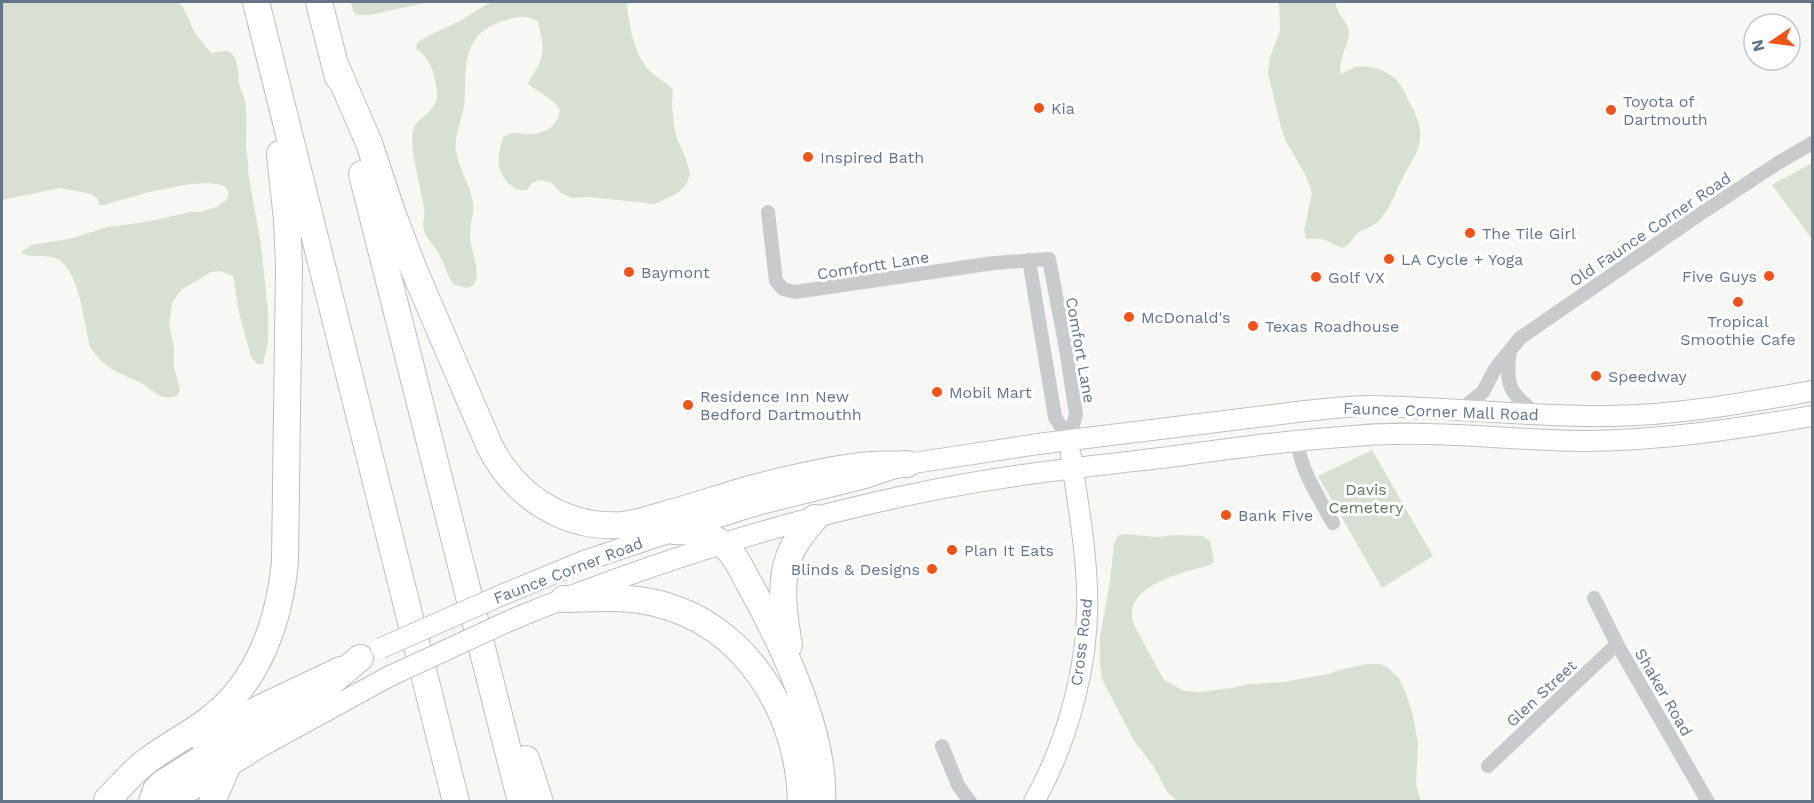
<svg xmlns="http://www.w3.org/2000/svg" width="1814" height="803" viewBox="0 0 1814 803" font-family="'Work Sans',sans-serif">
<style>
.green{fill:#d8e0d4}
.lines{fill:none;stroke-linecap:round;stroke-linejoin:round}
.secondary-casing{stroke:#bbc0c5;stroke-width:22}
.highway-casing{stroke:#bbbec1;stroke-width:28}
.street{stroke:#c7cbce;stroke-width:14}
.secondary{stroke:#fff;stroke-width:20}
.highway{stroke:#fff;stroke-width:26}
.secondary-bridge-casing{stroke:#bbc0c5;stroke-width:22;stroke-linecap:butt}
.secondary-bridge{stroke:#fff;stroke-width:20}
.poi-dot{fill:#f25319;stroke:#fff;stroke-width:2}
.labels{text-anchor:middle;stroke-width:6;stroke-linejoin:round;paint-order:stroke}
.poi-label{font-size:16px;fill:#637688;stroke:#fff;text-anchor:start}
.street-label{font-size:16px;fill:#637688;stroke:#fff}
.park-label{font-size:16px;fill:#63795f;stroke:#fff}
</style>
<rect width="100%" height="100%" fill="#f7f7f4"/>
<!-- green -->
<path class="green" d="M2,2H178L183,7L195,33L211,53C216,53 225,49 230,52C239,58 238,74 239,83C241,91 245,97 246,106C247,120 246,134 246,148C247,157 249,164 248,172L261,245L268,311V342L263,364H257L251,357L239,313L233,276L220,271L211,272L181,290L172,303L169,325L174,347V366L180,390L177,396C157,401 156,391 141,383C121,373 106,370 92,350C88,345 88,335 86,328C81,306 79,282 64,264C52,251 34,260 21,253L31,245L69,239L108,227L145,222L191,212H201L217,207L226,200L229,195C228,192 228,190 225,187C205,174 127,198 104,205H99L98,199L91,194L60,188L2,200Z
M351,2H430L370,15H357L353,11Z
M493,2H630L627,5C629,26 635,57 651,72C658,79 667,82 673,90L672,104L674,126L677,139L686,159L690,174L687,183L678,193L655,204L589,197L572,198L561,193L552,183L541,180L532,183L527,190C519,191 515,189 509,184C495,171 498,154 503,137C506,136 509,134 512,133C517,132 522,134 527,134C543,135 558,127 560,110L555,103L528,84C530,78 534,73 537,68C547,48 541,40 538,21C534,20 529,17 525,17C514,15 486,26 479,35C475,39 469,49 468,55C464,71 466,89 464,106C462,120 454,136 456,151C459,169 470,185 473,203C474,215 470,224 470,235C470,252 482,268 474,285L467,288L453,284C447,274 444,264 439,254C435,246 427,240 424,231C422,224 425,215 424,208C421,186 409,151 413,130C415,119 439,111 437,93C436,78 430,56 416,49L417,43C433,31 452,27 468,16C476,11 484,5 493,2Z
M1279,2H1336C1336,16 1348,20 1349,32C1349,40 1345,47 1343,55C1341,61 1340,68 1340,74C1345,72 1351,68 1356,67C1370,64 1389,71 1398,82C1403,87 1406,95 1409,102C1417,116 1423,128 1419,145C1416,158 1408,166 1403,177C1394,194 1390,212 1375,224C1370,228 1364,229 1359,232C1353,236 1352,243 1343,248C1335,246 1330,241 1322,239C1316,238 1312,240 1306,238L1304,230L1312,193L1306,176L1287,143L1281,128L1268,73L1270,57L1280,31Z
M1812,163V239L1772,185Z
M1372,450L1433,556L1382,588L1318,476Z
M1123,534L1159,537L1175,535L1203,536L1210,541L1214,562L1210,565C1183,573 1120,585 1134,625L1164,680L1184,691L1199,692L1232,688L1250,684L1284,682L1329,674L1339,670L1367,664H1380L1387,667L1399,678L1408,699L1413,716L1418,744L1416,785L1421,801L1178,802L1167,792L1154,767L1134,741L1102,679L1100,664V637L1110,581L1114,544L1118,536Z"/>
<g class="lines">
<!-- secondary casing -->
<g class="secondary-casing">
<path id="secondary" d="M504,594L584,561L674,531L757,505L865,478L907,464L1038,444L1305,411C1326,409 1348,406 1369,406C1449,407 1529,417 1610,416C1678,415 1746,403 1812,391
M511,620C649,563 791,518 938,489C1014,474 1092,466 1169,457C1226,449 1283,441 1341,437C1370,434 1399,433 1428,434C1481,435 1534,441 1587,441C1664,440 1738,429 1812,416
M199,740L260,705L340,667
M173,802L262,746L388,677
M1034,802C1068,741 1090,661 1087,591C1086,545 1077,500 1071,455"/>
</g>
<!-- highway casing -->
<g class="highway-casing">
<path id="highway" d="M256,2L456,802
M319,2L338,77
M334,62L369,143L393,215L414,270L490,447C516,497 565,529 623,525C638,523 653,518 667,514C696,506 725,496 754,488C789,479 825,470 861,466C876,464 891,465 907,464
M362,174L521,802
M674,531C691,531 707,532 721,543C735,553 742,571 750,585C782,642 826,735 822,802
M564,599C595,598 624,596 655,603C746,624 799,713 801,802
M789,645C784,617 779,584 789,557C794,542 805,530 815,518
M526,759L540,802
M107,800C119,788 130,775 143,764C164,747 190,735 211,718C259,681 280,619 285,561L289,266L287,220L280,154
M152,802L156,790L163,783L250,729L324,688L360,658
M212,802L227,767"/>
</g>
<!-- street -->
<path class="street" d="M768,212L776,281L783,289L795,292L994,263L1049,259L1066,349L1076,414L1069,440
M1029,260L1055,417L1069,440
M1510,350C1505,387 1509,392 1538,415
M1460,410L1483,392L1495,369L1520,338L1700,214L1778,163L1812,143
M1297,441C1301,471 1318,496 1333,523
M1594,598L1617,644L1708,802
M942,746L958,785L970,802
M1488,766L1617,644"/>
<!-- secondary -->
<use href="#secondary" class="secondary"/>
<!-- highway -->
<use href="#highway" class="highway"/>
<!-- secondary-bridge casing -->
<g class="secondary-bridge-casing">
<path id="secondary-bridge" d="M381,648L504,594
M388,677L511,620"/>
</g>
<!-- secondary-bridge -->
<use href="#secondary-bridge" class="secondary-bridge"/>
</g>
<!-- markers -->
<g class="poi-dot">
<circle cx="1039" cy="108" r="6"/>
<circle cx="1611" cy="110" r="6"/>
<circle cx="808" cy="157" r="6"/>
<circle cx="1470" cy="233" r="6"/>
<circle cx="1389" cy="259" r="6"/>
<circle cx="629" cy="272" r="6"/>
<circle cx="1769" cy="276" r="6"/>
<circle cx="1316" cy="277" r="6"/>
<circle cx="1738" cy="302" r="6"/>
<circle cx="1129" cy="317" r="6"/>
<circle cx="1253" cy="326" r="6"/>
<circle cx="1596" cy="376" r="6"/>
<circle cx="937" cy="392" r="6"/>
<circle cx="688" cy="405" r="6"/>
<circle cx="1226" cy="515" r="6"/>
<circle cx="952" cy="550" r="6"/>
<circle cx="932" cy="569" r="6"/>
</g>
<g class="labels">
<!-- poi labels -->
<g class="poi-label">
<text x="1623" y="107">Toyota of<tspan x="1623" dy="18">Dartmouth</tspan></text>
<text x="1051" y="114">Kia</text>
<text x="820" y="163">Inspired Bath</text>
<text x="1482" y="239">The Tile Girl</text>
<text x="1401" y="265">LA Cycle + Yoga</text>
<text x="641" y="278">Baymont</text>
<text x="1757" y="282" text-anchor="end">Five Guys</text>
<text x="1328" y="283">Golf VX</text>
<text x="1141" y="323">McDonald's</text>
<text x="1738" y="327" text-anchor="middle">Tropical<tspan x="1738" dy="18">Smoothie Cafe</tspan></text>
<text x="1265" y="332">Texas Roadhouse</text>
<text x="1608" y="382">Speedway</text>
<text x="949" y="398">Mobil Mart</text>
<text x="700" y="402">Residence Inn New<tspan x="700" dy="18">Bedford Dartmouthh</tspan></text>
<text x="1238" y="521">Bank Five</text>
<text x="964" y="556">Plan It Eats</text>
<text x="920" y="575" text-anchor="end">Blinds &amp; Designs</text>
</g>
<!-- street labels -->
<g class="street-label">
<text transform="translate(1650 229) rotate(-34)" y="6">Old Faunce Corner Road</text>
<text transform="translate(873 265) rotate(-9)" y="6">Comfortt Lane</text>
<text transform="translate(1081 350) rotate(80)" y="6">Comfort Lane</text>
<text transform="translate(1441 411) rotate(2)" y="6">Faunce Corner Mall Road</text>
<text transform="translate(568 570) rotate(-21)" y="6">Faunce Corner Road</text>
<text transform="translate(1081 642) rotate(-83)" y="6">Cross Road</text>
<text transform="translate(1664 692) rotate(60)" y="6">Shaker Road</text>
<text transform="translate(1541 693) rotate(-43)" y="6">Glen Street</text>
</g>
<!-- park labels -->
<g class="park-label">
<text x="1366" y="495">Davis<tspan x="1366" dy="18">Cemetery</tspan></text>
</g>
</g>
<!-- border -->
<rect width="1814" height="803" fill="none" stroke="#637688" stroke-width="6"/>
<!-- north arrow -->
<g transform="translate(1772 42) rotate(256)"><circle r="28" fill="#ffffff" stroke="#c1c8cf" stroke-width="1.5"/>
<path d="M0-4.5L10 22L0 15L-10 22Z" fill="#f25319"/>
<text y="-9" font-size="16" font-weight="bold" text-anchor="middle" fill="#637688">N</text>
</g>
</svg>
